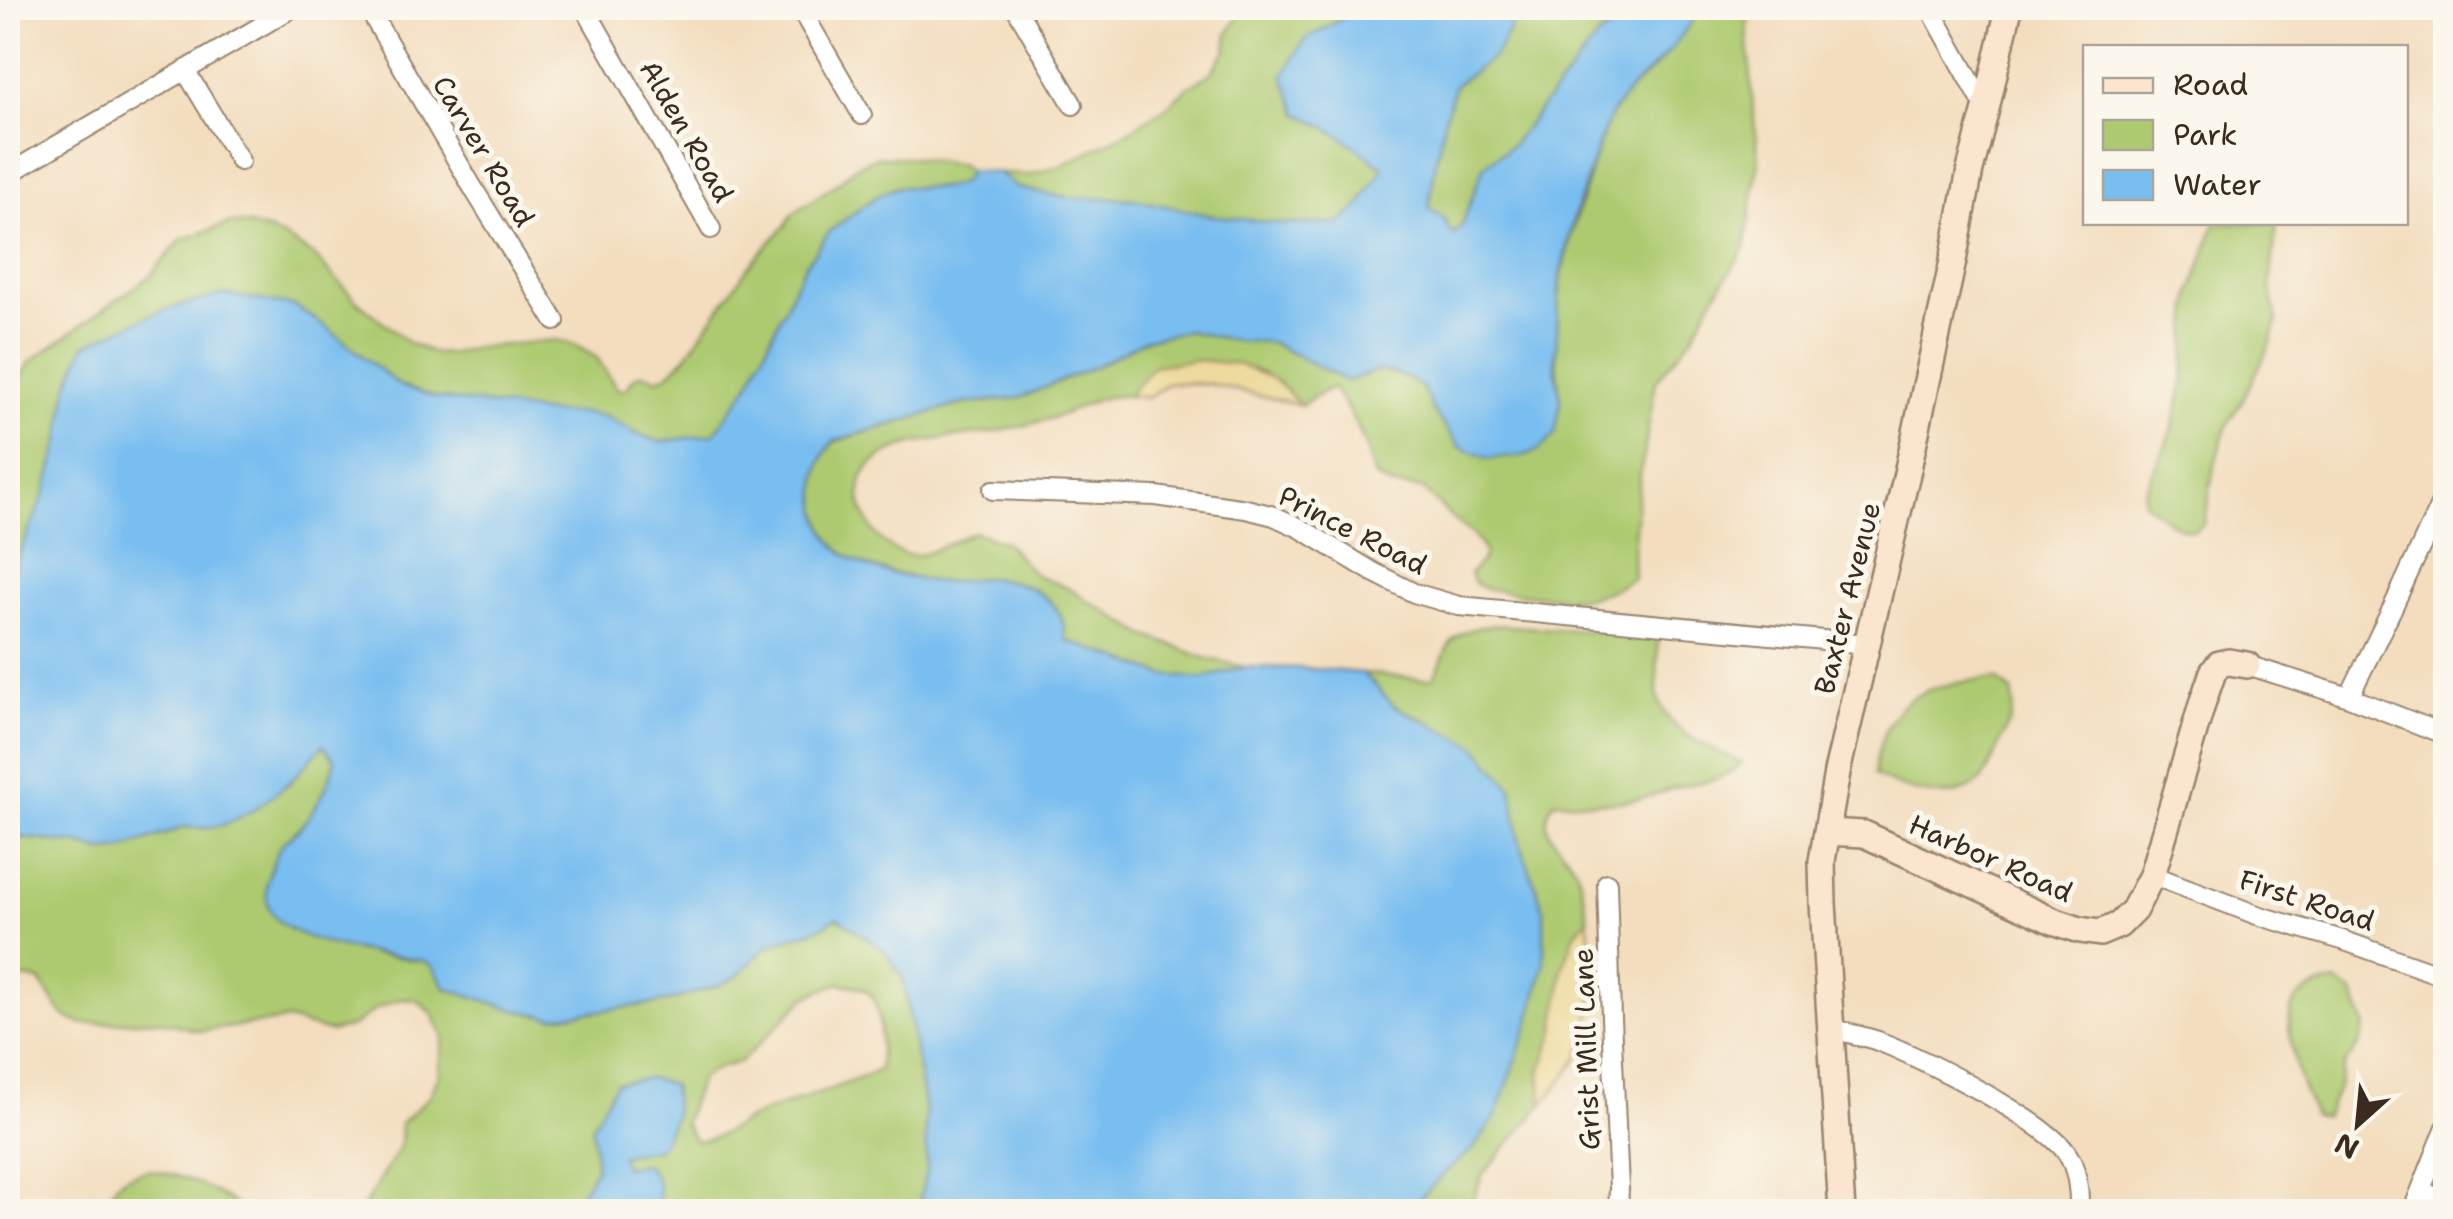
<svg xmlns="http://www.w3.org/2000/svg" width="2453" height="1219" viewBox="0 0 2453 1219" font-family="'Shantell Sans',sans-serif">
<style>
.green{fill:#adca70;stroke:#747a47;stroke-width:2.5;fill-rule:evenodd}
.sand{fill:#eeda9e;stroke:#94825e;stroke-width:2.5}
.water{fill:#79bef0;stroke:#5a7487;stroke-width:2.5}
.lines{fill:none;stroke-linecap:round;stroke-linejoin:round}
.street-casing{stroke:#97846e;stroke-width:22}
.secondary-casing{stroke:#97846e;stroke-width:30}
.street{stroke:#fff;stroke-width:18}
.secondary{stroke:#fce5cf;stroke-width:25}
.labels{text-anchor:middle;stroke-width:10;stroke-linejoin:round;paint-order:stroke}
.street-label{font-size:28px;fill:#3b2a1e;stroke:#fbf7ec}
</style>
<rect width="100%" height="100%" fill="#fbf7ec"/>
<filter id="ink" filterUnits="userSpaceOnUse"><feTurbulence type="fractalNoise" baseFrequency=".01" numOctaves="2"/><feDisplacementMap in="SourceGraphic" scale="20" xChannelSelector="R" yChannelSelector="G"/><feConvolveMatrix kernelMatrix="1 2 1 2 8 2 1 2 1" color-interpolation-filters="sRGB"/></filter>
<filter id="wash" filterUnits="userSpaceOnUse"><feTurbulence type="fractalNoise" baseFrequency=".0048" numOctaves="4" result="noise"/><feDisplacementMap in="SourceGraphic" scale="40" xChannelSelector="R" yChannelSelector="G"/><feGaussianBlur stdDeviation="2.25" result="paint"/><feColorMatrix in="noise" values="0 0 0 0 0 0 0 0 0 0 0 0 0 0 0 0 0 1.4 0 .05"/><feComposite in="paint" operator="in"/></filter>
<g filter="url(#wash)">
<rect width="100%" height="100%" fill="#f3ddbe"/>
<!-- green -->
<path class="green" d="M1243,8H1350L1348,15L1305,40L1299,114C1331,127 1356,146 1383,168L1360,206L1339,224H1282L1209,216L1132,199L1071,198L1017,188L999,173L1029,175L1058,167L1122,135L1165,108L1187,88L1212,72L1226,50L1228,34Z
M1513,8H1640L1598,37L1511,146L1484,167L1462,225L1453,235L1429,208L1436,160L1445,117L1455,85L1471,72L1515,19Z
M1702,8H1754L1747,26L1753,112L1759,160L1745,248L1713,298L1692,337L1656,381L1639,482L1633,553L1634,578C1619,586 1600,597 1582,598C1567,598 1489,592 1479,586C1472,582 1472,579 1470,573L1483,560L1485,551L1472,533L1451,517L1423,489L1390,485L1375,477C1365,440 1356,418 1332,387L1301,405C1292,396 1282,384 1271,378C1234,357 1193,361 1153,366L1128,396C1095,394 1084,408 1055,417C1033,424 1009,429 987,433C952,438 895,439 870,466C842,496 878,559 918,555C934,553 959,538 975,532L1005,542L1034,574L1066,587L1145,635L1205,658L1244,667L1201,679L1163,675L1066,640C1065,633 1064,624 1061,617C1048,589 1011,578 982,578C970,579 957,582 944,582C929,582 913,578 898,574C856,564 825,554 818,506C815,480 816,460 834,442L961,404L1020,398L1098,365L1146,339L1188,331L1238,341L1270,342L1346,381L1380,370L1407,377L1422,387L1434,412L1460,447L1561,402C1547,319 1563,254 1589,177C1596,155 1602,132 1613,112C1623,94 1640,83 1654,68C1672,49 1687,28 1702,8Z
M876,157H909L961,165L968,171L966,178L960,184L943,188L898,187L878,195L830,231L804,267L748,386L714,434L660,442L635,433L606,417L584,413H550L437,398L400,386L326,327L295,306L223,294L60,441L46,491L8,580V486L10,455L14,431L8,404L30,362L150,276L181,240L230,223L249,225L270,231L286,238L314,256L357,301L410,344L434,353L448,354L475,348L556,340L575,345L597,358L617,389L625,390C636,374 639,369 658,379L667,375L685,358L749,266L785,226L792,214L839,182L855,167Z
M2215,223H2277L2270,284L2277,322L2270,345L2242,401L2229,421L2222,439L2213,471L2205,523L2194,531C2172,528 2161,514 2144,502V493L2171,434L2183,387L2191,294Z
M1494,625L1653,635L1658,641C1659,655 1655,685 1658,697C1669,736 1710,746 1742,763C1725,782 1701,781 1678,787C1665,790 1653,797 1640,799C1612,804 1583,802 1554,801C1532,834 1565,845 1577,871C1583,886 1585,904 1588,920L1575,933L1555,1031L1540,1073L1543,1104L1482,1175L1469,1211H1408L1446,1172L1473,1149L1544,910L1519,840L1515,822L1433,724L1394,706L1363,673L1421,679L1433,678C1441,667 1442,657 1448,647C1457,631 1477,627 1494,625Z
M1997,679L2012,692C2016,714 2009,724 1999,744C1994,755 1989,772 1981,780C1955,807 1903,791 1875,775C1875,761 1878,750 1883,736C1902,686 1950,682 1997,679Z
M323,744L335,760C328,794 308,822 283,843L289,929L373,954L424,961L432,965L446,988L515,1010L552,1017L665,1002L719,985L737,976L768,945L822,927L837,917L884,950L903,978L925,1109L927,1167L920,1199L925,1211H361L400,1146L401,1123L430,1096L439,1075L444,1037L432,1013L417,1000L401,999L377,1008L353,1026L330,1032L288,1020L199,1031L158,1020L81,1024L63,1015L40,981L25,978L16,982L13,1007L8,1022V836L79,844L102,851L122,849L185,827L208,828L290,783ZM839,983C846,985 857,986 864,989C885,1001 880,1049 879,1070C841,1088 799,1098 760,1114C737,1123 721,1140 695,1141L684,1123L700,1079L718,1068L742,1061L807,996Z
M2336,982L2353,993L2365,1026L2359,1045L2344,1066L2340,1083L2328,1112L2323,1117L2313,1115C2311,1103 2306,1096 2302,1085C2297,1074 2295,1060 2292,1047C2283,1005 2294,990 2336,982Z
M149,1170C190,1177 210,1187 244,1211H106C113,1181 120,1176 149,1170Z"/>
<!-- sand -->
<path class="sand" d="M1195,360L1237,364L1274,379L1301,405L1210,384L1168,383L1148,398L1128,396L1153,366Z
M1588,920C1594,958 1597,1017 1580,1053C1572,1071 1555,1088 1543,1104L1540,1073L1555,1031L1563,968L1575,933Z"/>
<!-- water -->
<path class="water" d="M1350,8H1513L1515,19L1496,55L1455,85L1445,117L1436,160L1429,208L1443,218L1453,235L1462,225L1483,167L1511,146L1598,37L1640,8H1702L1671,50L1626,94L1613,112L1601,138L1575,213L1560,276L1555,367L1561,402L1555,434L1538,451L1518,457L1487,458L1460,447L1434,412L1422,387L1407,377L1380,370L1347,381L1270,342L1238,341L1187,331L1146,339L1098,365L1020,398L961,404L834,441C818,459 816,475 817,498C821,550 853,565 898,575C913,578 929,582 944,582C957,582 970,579 983,578C1011,578 1048,589 1061,617C1064,624 1065,633 1066,640L1164,675L1201,679L1244,667L1304,668L1363,673L1394,706L1476,746L1512,788L1519,840L1544,910V965L1530,1021L1496,1117L1473,1149L1446,1172L1408,1211H925L920,1199L927,1167L925,1109L903,978L884,950L837,917L822,927L768,945L737,976L719,985L665,1002L552,1017L515,1010L446,988L432,965L424,961C385,954 299,947 273,915C266,905 265,890 268,878C271,867 276,852 283,843C288,837 295,833 300,828C316,808 330,786 335,760L323,745L290,782L255,809L226,824L208,828L185,827L121,849L102,851L79,844L8,836V580L46,491L60,441L68,386L85,345L161,311L223,294L295,306L326,327L400,386L437,398L550,413H584L606,417L635,433L660,442L714,434L748,386L804,267L830,231L878,195L898,187L943,188L960,184L965,178L968,171L999,173L1017,188L1071,198L1132,199L1209,215L1282,224H1339L1360,206L1383,168C1356,146 1331,127 1299,114L1283,76L1305,40L1348,15Z
M649,1078L672,1085L675,1116L659,1148L621,1155L624,1167L646,1164L657,1180L661,1211H568L596,1169L592,1126L616,1083Z"/>
</g>
<g filter="url(#ink)">
<g class="lines">
<!-- street casing -->
<g class="street-casing">
<path id="street" d="M368,8L473,188L555,321
M585,8L711,229
M800,8L862,115
M1016,8L1073,105
M1930,8L1986,109
M185,70L240,161
M8,174L292,8
M993,490L1156,496L1246,509L1274,516L1300,528L1373,572L1414,593L1459,606L1867,644
M2247,665L2349,697L2446,735
M2349,697L2392,609L2446,492
M2152,875L2257,915L2342,940L2446,977
M1607,883L1611,1018L1619,1188L1618,1212
M1832,1029C1847,1033 1863,1036 1878,1041C1920,1057 2041,1118 2066,1152C2077,1167 2080,1192 2079,1212
M2421,1190L2446,1202
M2412,1212L2446,1127"/>
</g>
<!-- secondary casing -->
<g class="secondary-casing">
<path id="secondary" d="M1827,832L1864,834L2053,921L2080,930L2100,933L2119,925L2134,910L2152,875L2203,701L2213,672L2219,664L2229,662L2247,665
M1842,1212L1823,903L1822,861L1837,772L1906,478L1953,261L1970,170L1986,109L2009,8"/>
</g>
<!-- street -->
<use href="#street" class="street"/>
<!-- secondary -->
<use href="#secondary" class="secondary"/>
</g>
</g>
<g class="labels">
<!-- street labels -->
<g class="street-label">
<text transform="translate(687 131) rotate(60)" y="10">Alden Road</text>
<text transform="translate(484 151) rotate(59)" y="10">Carver Road</text>
<text transform="translate(1353 530) rotate(27)" y="10">Prince Road</text>
<text transform="translate(1847 598) rotate(-76)" y="10">Baxter Avenue</text>
<text transform="translate(1991 858) rotate(24)" y="10">Harbor Road</text>
<text transform="translate(2307 900) rotate(18)" y="10">First Road</text>
<text transform="translate(1586 1049) rotate(-92)" y="10">Grist Mill Lane</text>
</g>
</g>
<!-- margin -->
<rect width="2453" height="1219" fill="none" stroke="#fbf7ec" stroke-width="40"/>
<!-- legend -->
<rect x="2083" y="45" width="325" height="180" fill="#fbf7ec" stroke="#aea59a" stroke-width="2.5"/>
<rect x="2103" y="78" width="50" height="15" fill="#fce5cf" stroke="#aea59a" stroke-width="2.5"/>
<text x="2173" y="95" font-size="30" fill="#3b2a1e">Road</text>
<rect x="2103" y="120" width="50" height="30" fill="#adca70" stroke="#aea59a" stroke-width="2.5"/>
<text x="2173" y="145" font-size="30" fill="#3b2a1e">Park</text>
<rect x="2103" y="170" width="50" height="30" fill="#79bef0" stroke="#aea59a" stroke-width="2.5"/>
<text x="2173" y="195" font-size="30" fill="#3b2a1e">Water</text>
<!-- north arrow -->
<g transform="translate(2358 1124) rotate(207)" stroke="#fbf7ec" stroke-width="8" paint-order="stroke">
<path d="M0-8L18 38L0 25L-18 38Z" fill="#3b2a1e"/>
<text y="-15" font-size="28" font-weight="bold" text-anchor="middle" fill="#3b2a1e">N</text>
</g>
</svg>
